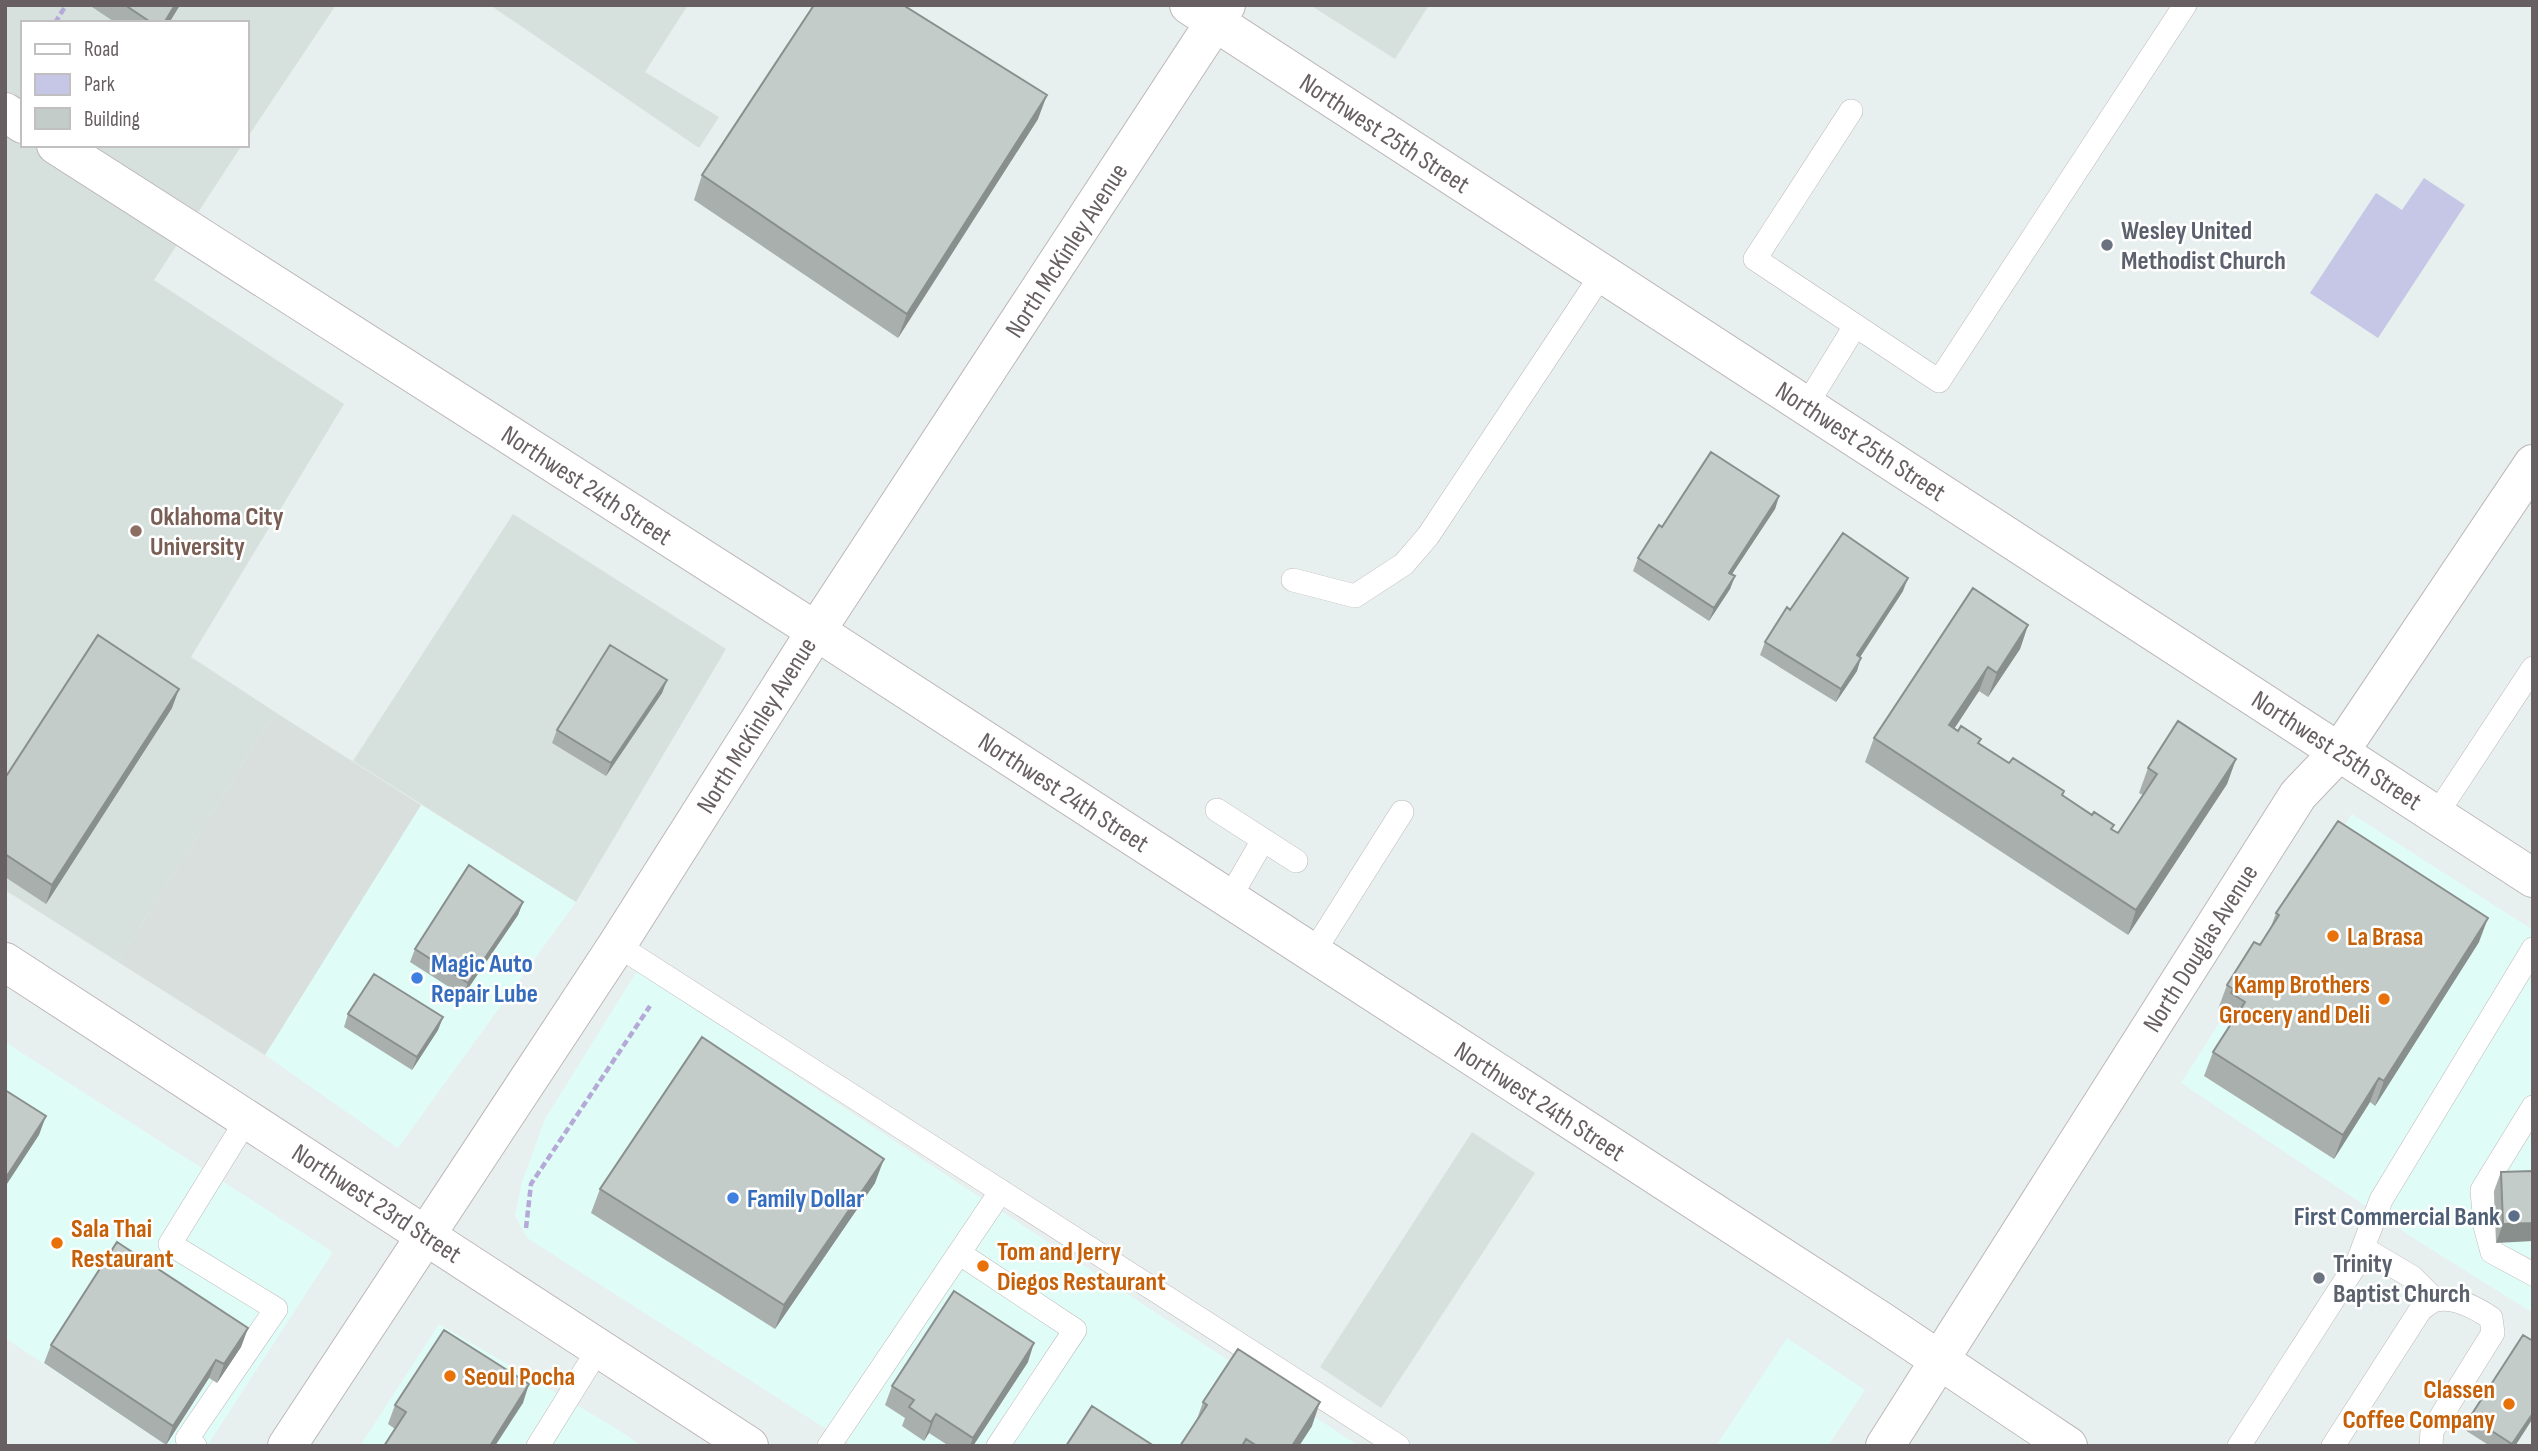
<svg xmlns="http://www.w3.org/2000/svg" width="2538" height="1451" viewBox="0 0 2538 1451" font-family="'Sofia Sans Condensed',sans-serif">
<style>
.commercial{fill:#e0fcf6}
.industrial{fill:#d9dfdd}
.education{fill:#d6e0dd}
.green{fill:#c6c6e6}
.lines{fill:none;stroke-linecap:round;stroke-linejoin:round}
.service-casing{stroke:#bdb7b9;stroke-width:24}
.minor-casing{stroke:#bdb7b9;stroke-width:40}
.secondary-casing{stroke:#beb6b9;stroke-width:40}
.path{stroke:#b5a9d7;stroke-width:4.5;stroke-dasharray:7 3.5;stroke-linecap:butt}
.service{stroke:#fff;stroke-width:23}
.minor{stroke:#fff;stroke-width:38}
.secondary{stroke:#fff;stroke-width:38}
.wall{fill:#a9afad}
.shaded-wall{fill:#898f8d}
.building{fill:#c4ccc9;stroke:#898f8d;stroke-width:2}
.worship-dot{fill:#6b7280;stroke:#fff;stroke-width:2.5}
.education-dot{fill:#8d6e63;stroke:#fff;stroke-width:2.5}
.food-dot{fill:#e8710a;stroke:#fff;stroke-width:2.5}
.shop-dot{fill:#3f7fe0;stroke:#fff;stroke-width:2.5}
.service-dot{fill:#5c6f8a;stroke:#fff;stroke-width:2.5}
.labels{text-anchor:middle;stroke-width:5;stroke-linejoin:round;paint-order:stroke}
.street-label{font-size:26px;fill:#675f62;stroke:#fff}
.worship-label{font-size:26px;font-weight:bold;fill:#5b616d;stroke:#fff;text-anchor:start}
.education-label{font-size:26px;font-weight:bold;fill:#785e54;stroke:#fff;text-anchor:start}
.food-label{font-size:26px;font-weight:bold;fill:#c56008;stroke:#fff;text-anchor:start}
.shop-label{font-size:26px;font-weight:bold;fill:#366cbe;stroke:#fff;text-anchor:start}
.service-label{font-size:26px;font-weight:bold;fill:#4e5e75;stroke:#fff;text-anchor:end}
</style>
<rect width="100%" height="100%" fill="#e7f0ee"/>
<!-- commercial -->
<path class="commercial" d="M421,805L576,902L398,1148L265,1055Z
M2352,814L2533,930V1313L2421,1243L2181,1083Z
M637,971L943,1173L1359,1446H853L527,1238L515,1215L522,1182L545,1119Z
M5,1042L333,1252L207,1446H167L5,1338Z
M439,1324L614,1427L642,1446H360Z
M1787,1338L1865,1390L1828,1446H1716Z"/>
<!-- industrial -->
<path class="industrial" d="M275,712L421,805L265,1055L118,962Z"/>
<!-- education -->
<path class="education" d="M5,5H336L247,138V23H23V145H242L154,280L344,404L191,657L275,712L118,962L5,890Z
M490,5H688L645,72L719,117L699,148Z
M1310,5H1429L1395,59Z
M513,514L726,649L576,902L353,761Z
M1472,1132L1535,1173L1381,1408L1320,1367Z"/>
<!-- green -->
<path class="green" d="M2424,178L2465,205L2378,338L2310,293L2376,193L2402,210Z"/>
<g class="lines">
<!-- service casing -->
<g class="service-casing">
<path id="service" d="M1851,111L1755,259L1939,381L2185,5
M1806,406L1855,326
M1293,580L1355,596L1404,564L1428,536L1602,274
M1217,810L1296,861
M2436,815L2533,668
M1229,899L1263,840
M617,945L1398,1446
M1313,953L1402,812
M2533,1107L2482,1190L2485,1226L2492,1252L2533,1274
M2363,1248L2412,1277L2435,1300
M959,1253L1075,1330L998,1446
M195,1446L187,1439L276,1309L170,1244L247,1119
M538,1446L599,1348
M829,1446L1001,1191
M2239,1446L2358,1261L2381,1200L2533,949
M2333,1446L2421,1309C2425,1307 2431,1301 2436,1300C2455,1296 2476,1308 2491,1318L2493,1333L2432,1431L2431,1446"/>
</g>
<!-- minor casing -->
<g class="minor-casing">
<path id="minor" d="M1189,5L2533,878
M5,112L23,124
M56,145L816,631L1881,1321L2068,1446
M287,1446L617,945L816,631L1226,5
M1885,1446L2298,795L2340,751L2533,464"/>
</g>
<!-- secondary casing -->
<g class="secondary-casing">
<path id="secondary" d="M5,962L749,1446"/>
</g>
<!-- path -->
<path class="path" d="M55,23L66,5
M526,1228L531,1184L650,1006"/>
<!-- service -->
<use href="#service" class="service"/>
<!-- minor -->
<use href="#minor" class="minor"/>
<!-- secondary -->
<use href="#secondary" class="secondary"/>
</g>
<!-- wall -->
<path class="wall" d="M89,5H180L169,23H116Z
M1038,119L898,338L694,200L702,175Z
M1779,496L1775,509L1732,574L1735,576L1730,589L1709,621L1633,571L1638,558L1662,527Z
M1903,591L1860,657L1857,671L1836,702L1760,655L1765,642L1790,610Z
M2028,625L2020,649L1988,697L1979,691L1954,728L2062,796L2118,833L2143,795L2139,793L2148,768L2236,759L2227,784L2128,935L1865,762L1874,738Z
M667,680L662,693L606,776L552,743L557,730Z
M172,708L46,904L5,877V778Z
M523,902L518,915L463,996L410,962L415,949Z
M2276,913L2479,942L2375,1106L2370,1102L2334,1159L2204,1076L2213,1052L2231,1023L2222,1017L2224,1013L2218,1009L2227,985L2260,945L2269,932Z
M348,1014L443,1017L438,1030L412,1070L344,1027Z
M2533,1171L2496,1243L2494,1191L2501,1172Z
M875,1183L775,1329L591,1213L600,1189Z
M248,1328L241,1347L217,1383L209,1378L166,1445L44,1363L51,1345Z
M2533,1341V1418L2515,1446H2490L2465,1430L2470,1417Z
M1028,1362L973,1446H949L929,1433L924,1441L902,1426L905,1418L885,1405L892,1386Z
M1203,1402L1312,1426L1299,1446H1180L1196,1422Z
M523,1403L395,1429L388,1424L395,1405Z"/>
<!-- shaded-wall -->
<path class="shaded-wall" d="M175,5H180L169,23H164Z
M1047,95L1038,119L898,338L907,314Z
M1779,496L1775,509L1724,586L1729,573Z
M1735,576L1730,589L1709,621L1714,608Z
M1908,578L1903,591L1853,668L1857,655Z
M2028,625L2020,649L1988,697L1997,673Z
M1861,658L1857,671L1836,702L1841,689Z
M1988,667L1979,691L1941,749L1949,725Z
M667,680L662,693L606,776L611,763Z
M179,689L172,708L46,904L52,885Z
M2236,759L2227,784L2128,935L2136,910Z
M523,902L518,915L463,996L468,983Z
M2488,918L2479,942L2375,1106L2384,1081Z
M443,1017L438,1030L412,1070L417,1057Z
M2379,1078L2370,1102L2334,1159L2343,1135Z
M46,1116L39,1135L5,1187V1179Z
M884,1159L875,1183L775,1329L784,1305Z
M2533,1223V1241L2496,1243L2503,1224Z
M248,1328L241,1347L217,1383L224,1364Z
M1034,1343L1028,1362L973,1446H970L973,1438Z
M216,1360L209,1378L166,1445L173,1426Z
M529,1384L523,1403L495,1446H490Z
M1320,1402L1312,1426L1299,1446H1292Z
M2533,1413V1418L2515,1446H2512Z
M936,1414L929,1433L924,1441L931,1422Z"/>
<!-- building -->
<path class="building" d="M125,5H175L164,23H152Z
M814,5H903L1047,95L907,314L702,175Z
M1711,452L1779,496L1729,573L1735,576L1714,608L1638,558L1659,525L1662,527Z
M1843,533L1908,578L1857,655L1861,658L1841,689L1765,642L1787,607L1790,610Z
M1973,588L2028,625L1997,673L1988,667L1949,725L1958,731L1961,726L1981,739L1978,743L2009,763L2013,758L2064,791L2062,795L2092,815L2094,812L2114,825L2111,829L2118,833L2157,774L2148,768L2178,721L2236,759L2136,910L1874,738Z
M98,635L179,689L52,885L5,854V778Z
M610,645L667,680L611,763L557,730Z
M2338,821L2488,918L2384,1081L2379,1078L2343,1135L2213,1052L2245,1002L2231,993L2233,989L2227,985L2254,942L2260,945L2279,915L2276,913Z
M469,865L523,902L468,983L415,949Z
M374,974L443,1017L417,1057L348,1014Z
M702,1037L884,1159L784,1305L600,1189Z
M5,1090L46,1116L5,1179Z
M2533,1171V1223L2503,1224L2501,1172Z
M117,1242L248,1328L224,1364L216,1360L173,1426L51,1345Z
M954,1291L1034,1343L973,1438L936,1414L931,1422L909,1407L914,1400L892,1386Z
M444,1330L529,1384L490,1446H384L406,1412L395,1405Z
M2523,1335L2533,1341V1413L2512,1444L2470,1417Z
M1238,1349L1320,1402L1292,1446H1257L1246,1439L1242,1446H1180L1207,1405L1203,1402Z
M1092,1406L1154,1446H1066Z"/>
<!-- markers -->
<g class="worship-dot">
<circle cx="2107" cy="245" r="7"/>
<circle cx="2319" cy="1278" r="7"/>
</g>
<circle class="education-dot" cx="136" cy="531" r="7"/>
<g class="food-dot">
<circle cx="2333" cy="936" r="7"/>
<circle cx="2384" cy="999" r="7"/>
<circle cx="57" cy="1243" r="7"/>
<circle cx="983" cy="1266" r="7"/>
<circle cx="450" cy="1376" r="7"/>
<circle cx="2509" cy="1404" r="7"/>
</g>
<g class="shop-dot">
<circle cx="417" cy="978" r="7"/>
<circle cx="733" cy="1198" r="7"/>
</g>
<circle class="service-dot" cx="2514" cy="1216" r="7"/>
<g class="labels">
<!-- street labels -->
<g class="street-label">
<text transform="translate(1385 133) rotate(33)" y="9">Northwest 25th Street</text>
<text transform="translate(1066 250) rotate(-57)" y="9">North McKinley Avenue</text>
<text transform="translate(1861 441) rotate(33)" y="9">Northwest 25th Street</text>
<text transform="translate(587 485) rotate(33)" y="9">Northwest 24th Street</text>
<text transform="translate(756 725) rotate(-58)" y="9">North McKinley Avenue</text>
<text transform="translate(2337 750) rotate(33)" y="9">Northwest 25th Street</text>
<text transform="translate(1064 792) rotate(33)" y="9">Northwest 24th Street</text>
<text transform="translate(2200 948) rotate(-58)" y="9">North Douglas Avenue</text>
<text transform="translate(1540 1101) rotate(33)" y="9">Northwest 24th Street</text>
<text transform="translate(377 1203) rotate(33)" y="9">Northwest 23rd Street</text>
</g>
<!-- worship labels -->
<g class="worship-label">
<text x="2121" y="239">Wesley United<tspan x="2121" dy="30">Methodist Church</tspan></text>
<text x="2333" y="1272">Trinity<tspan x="2333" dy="30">Baptist Church</tspan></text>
</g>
<!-- education labels -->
<g class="education-label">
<text x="150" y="525">Oklahoma City<tspan x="150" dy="30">University</tspan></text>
</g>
<!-- food labels -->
<g class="food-label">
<text x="2347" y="945">La Brasa</text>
<text x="2370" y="993" text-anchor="end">Kamp Brothers<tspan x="2370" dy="30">Grocery and Deli</tspan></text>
<text x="71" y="1237">Sala Thai<tspan x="71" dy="30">Restaurant</tspan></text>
<text x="997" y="1260">Tom and Jerry<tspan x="997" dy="30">Diegos Restaurant</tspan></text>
<text x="464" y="1385">Seoul Pocha</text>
<text x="2495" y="1398" text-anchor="end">Classen<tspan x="2495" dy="30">Coffee Company</tspan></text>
</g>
<!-- shop labels -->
<g class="shop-label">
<text x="431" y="972">Magic Auto<tspan x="431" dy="30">Repair Lube</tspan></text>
<text x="747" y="1207">Family Dollar</text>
</g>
<!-- service labels -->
<g class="service-label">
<text x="2500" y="1225">First Commercial Bank</text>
</g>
</g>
<!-- border -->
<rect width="2538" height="1451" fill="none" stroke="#675f62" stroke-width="14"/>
<!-- legend -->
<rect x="21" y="21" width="228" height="126" fill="#ffffff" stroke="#c2bfc0" stroke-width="2"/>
<rect x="35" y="44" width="35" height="10" fill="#ffffff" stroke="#c2bfc0" stroke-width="2"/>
<text x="84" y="56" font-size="21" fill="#675f62">Road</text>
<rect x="35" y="74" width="35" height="21" fill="#c6c6e6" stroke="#c2bfc0" stroke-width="2"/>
<text x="84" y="91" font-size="21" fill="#675f62">Park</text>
<rect x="35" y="108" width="35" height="21" fill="#c4ccc9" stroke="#c2bfc0" stroke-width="2"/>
<text x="84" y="126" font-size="21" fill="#675f62">Building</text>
</svg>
